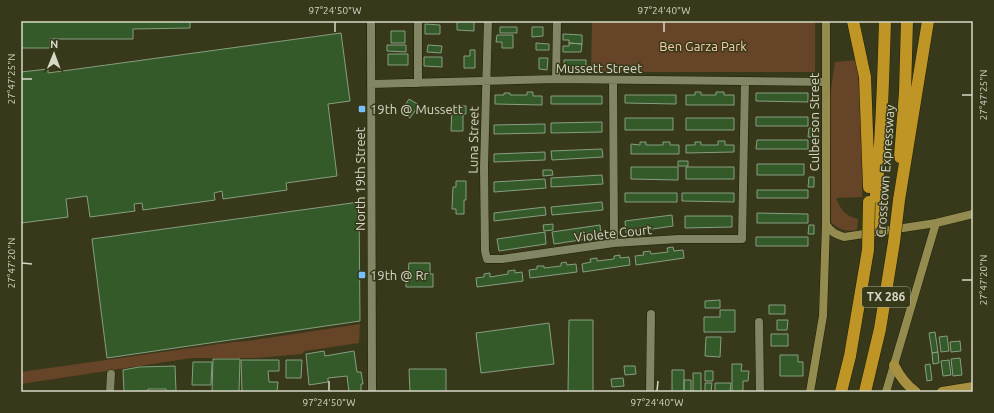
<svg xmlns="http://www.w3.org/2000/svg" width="994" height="413" viewBox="0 0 994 413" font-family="Ubuntu,sans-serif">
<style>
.green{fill:#664427}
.building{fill:#355a2a;stroke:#879e81}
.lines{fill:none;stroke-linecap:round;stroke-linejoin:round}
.street-casing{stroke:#1e2002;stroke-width:9}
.secondary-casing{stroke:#1e2002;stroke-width:9}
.primary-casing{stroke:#1e2002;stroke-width:11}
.highway-casing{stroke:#1e2002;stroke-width:13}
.street{stroke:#828664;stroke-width:8}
.secondary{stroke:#948b51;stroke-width:8}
.primary{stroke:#a7903f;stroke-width:10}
.highway{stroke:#bf9626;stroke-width:12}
.highway-bridge-casing{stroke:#1e2002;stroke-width:13;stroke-linecap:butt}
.highway-bridge{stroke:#bf9626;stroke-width:12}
.ticks{fill:none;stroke:#d7d9c7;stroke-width:1.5}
.poi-dot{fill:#76c0f7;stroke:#37391a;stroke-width:1.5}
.labels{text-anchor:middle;stroke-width:3;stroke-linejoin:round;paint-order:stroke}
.shield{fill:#37391a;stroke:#a7a993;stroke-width:1}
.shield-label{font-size:12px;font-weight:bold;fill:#d7d9c7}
.park-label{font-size:13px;fill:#fdd1ad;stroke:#37391a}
.street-label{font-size:13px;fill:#d7d9c7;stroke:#37391a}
.poi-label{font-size:13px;fill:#d7d9c7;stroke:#37391a;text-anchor:start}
.neatline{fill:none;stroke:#d7d9c7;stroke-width:1.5}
.ticks-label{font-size:10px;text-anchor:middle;fill:#d7d9c7}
</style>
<rect width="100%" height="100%" fill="#37391a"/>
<!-- green -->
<path class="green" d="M592,21H815V72H591Z
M856,60C863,107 864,150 862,197L836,198C842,211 844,215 858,219L857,230C846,232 839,230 831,222L830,96L835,62Z
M360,324L359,343L305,351L302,354L258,358H192L21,384V372L233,342L247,341Z"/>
<!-- building -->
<path class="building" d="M21,21H190V28L133,29V39H50V48H21Z
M457,21H474V31L457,30Z
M425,24L440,25V34H425Z
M500,27H517V33H500Z
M532,27H543V36L532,37Z
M391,31H405V43H391Z
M341,33L350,101L328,104L337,176L286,183L287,190L223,199L222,191L214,193L215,200L143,210L142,203L134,204L135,211L90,217L87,196L66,199L68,217L21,223V72L48,69V73Z
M563,34L582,35V44L569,43V40H563Z
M497,35H513V48H502V42H496Z
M536,43L549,44V50H536Z
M569,43L582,44L581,52H563V46H569Z
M387,45H406V52L387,51Z
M428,45L442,46L441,53L427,52Z
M470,50H475V68H464V56H470Z
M388,54H408V65H388Z
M424,57H442V67L424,66Z
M539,58H548L547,70L539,69Z
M564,60H586V71H564Z
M527,92H533V96H542V105L495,104V95H504V93H510V95H527Z
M695,92H701V95H716V92H724V95H734V105H686V95H695Z
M756,93H808V102L756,101Z
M625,95H676V104L625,103Z
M551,96H602V104H551Z
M409,99L419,105L410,118L401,112Z
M452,106H466V114H463V131H451Z
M756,117H808V126H756Z
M625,118H673V130H625Z
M686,118H734V130H686Z
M602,122V132L551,133V123Z
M545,124V133L494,134V125Z
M809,128H814V137H808Z
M757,140H808V149H756Z
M718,141H725V145H734V152L686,153V145H695V142H701V145H718Z
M640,142H646V145H663V142H670V145H679V154H631V144L640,145Z
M602,149L603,157L552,160L551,151Z
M545,152V160L494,162V154Z
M678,161H688V166H678Z
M757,164H804V175H757Z
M631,167H678V180L631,179Z
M686,167H734V179H686Z
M543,170H552L553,175L543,176Z
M602,175L603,184L551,187V178Z
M809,177H814V187H808Z
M545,179L546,188L494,192V182Z
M456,181H466V200H464V214H456V209H452L453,187H456Z
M757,190H808V198H757Z
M625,193H677V202H625Z
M682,193H734V202L682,201Z
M359,202L360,321L107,358L92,239Z
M602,202L603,210L552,215L551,207Z
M545,207L546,215L494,221V213Z
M757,213L808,214V223H757Z
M672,215L673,226L626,233L625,221Z
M685,216H732V227L685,228Z
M553,224V230L544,231L543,225Z
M600,225L601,237L554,244L552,232Z
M809,225H814V234H808Z
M545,232L546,244L499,251L497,239Z
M756,237H808V246H756Z
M673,247L674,251L683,250L684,258L636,265L635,256L644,255L643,252L650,251L651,254L668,252L667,248Z
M620,255V258L629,257L630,265L583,272L582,264L591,262L590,259L597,258V261L614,259V256Z
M566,262L567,265L576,264L577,272L530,278L529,270L537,269V266H544V268L561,266V263Z
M409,263H430V274H433V287H406V274H408Z
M515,270V273L522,272L523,281L477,287L476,278L484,277V274L490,273V277L508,274V271Z
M720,300V308H705V301Z
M769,305H785V314H769Z
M720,310H735V332H704V317H720Z
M569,320H593V392H568Z
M777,320H788L787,330H777Z
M549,323L554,364L481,373L476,333Z
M935,332L938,352L932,353L929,333Z
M771,334H788V346H771Z
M947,336L949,351L941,352L939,337Z
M706,337H721L720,357L705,356Z
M960,341L961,351L951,352L950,342Z
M324,351L325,356L354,351L357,372H361L363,384H361V392H349L347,376L328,378V382L309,385L306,354Z
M938,352L939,363L933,364L932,353Z
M780,355H798V362H803V376H780Z
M960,358L962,375L953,376L951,359Z
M213,359H240L239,392H212Z
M241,360H279V371H268L269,382H278L277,392H242Z
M286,360H302L301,378H286Z
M949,360L951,375L943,376L941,361Z
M193,362H212L211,385H192Z
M732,364H742L741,371H749L748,381H743V392H732Z
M930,364L932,380L927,381L925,365Z
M175,366L176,391H166V389H148V391L124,392L123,370L139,367Z
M624,366H635L636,374L625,375Z
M409,369H446V392H410Z
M672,370H684V392H672Z
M705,371H713V381H705Z
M693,373H701V392H693Z
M623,378L624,386L612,387L611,379Z
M684,380H691V392H684Z
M705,383H712L711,392H705Z
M715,383H731L730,392H715Z"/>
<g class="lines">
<!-- street casing -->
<g class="street-casing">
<path id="street" d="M371,21L372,392
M418,21V83
M488,21L484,167L485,251L487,259H502L614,243L678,239H742L745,81
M556,79L557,21
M613,80L614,243
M371,84L556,79L826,82
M759,322L760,392
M110,392L111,374
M650,392L651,314"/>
</g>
<!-- secondary casing -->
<g class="secondary-casing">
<path id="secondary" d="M826,224C831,232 835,234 844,237L936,223L973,214
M810,392L823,316L826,224V21
M886,392L936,223"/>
</g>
<!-- primary casing -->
<g class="primary-casing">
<path id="primary" d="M894,365C900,377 906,385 916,392
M942,392L973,387"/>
</g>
<!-- highway casing -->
<g class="highway-casing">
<path id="highway" d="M853,21L865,77L869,187
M900,157L905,92L907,21
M899,200L928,21
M873,223C881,156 883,88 885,21
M841,392L850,356L868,250"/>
</g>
<!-- street -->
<use href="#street" class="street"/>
<!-- secondary -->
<use href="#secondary" class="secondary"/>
<!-- primary -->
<use href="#primary" class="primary"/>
<!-- highway -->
<use href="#highway" class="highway"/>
<!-- highway-bridge casing -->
<g class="highway-bridge-casing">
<path id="highway-bridge" d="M868,250L869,202
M865,392L880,329L894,242L899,200"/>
</g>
<!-- highway-bridge -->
<use href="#highway-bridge" class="highway-bridge"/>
</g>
<!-- ticks -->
<path class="ticks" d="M335,32V22M664,32V22M22,79H32M962,95H972M22,263L32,264M962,280H972M329,391V381M657,391L658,381"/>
<!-- markers -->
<g class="poi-dot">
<rect x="358" y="105" width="8" height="8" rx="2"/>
<rect x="358" y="271" width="8" height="8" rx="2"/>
</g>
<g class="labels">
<!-- shield labels -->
<rect class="shield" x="862" y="287" width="48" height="20" rx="3"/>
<g class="shield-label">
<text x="886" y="301">TX 286</text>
</g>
<!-- park labels -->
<g class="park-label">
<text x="703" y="51">Ben Garza Park</text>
</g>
<!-- street labels -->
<g class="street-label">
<text x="599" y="73">Mussett Street</text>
<text transform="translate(814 122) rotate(-90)" y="5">Culberson Street</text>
<text transform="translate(473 140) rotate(-89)" y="5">Luna Street</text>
<text transform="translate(885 171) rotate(-86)" y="5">Crosstown Expressway</text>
<text transform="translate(360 179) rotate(-90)" y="5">North 19th Street</text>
<text transform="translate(613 233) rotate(-6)" y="5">Violete Court</text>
</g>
<!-- poi labels -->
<g class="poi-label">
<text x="370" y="114">19th @ Mussett</text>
<text x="370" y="280">19th @ Rr</text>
</g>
</g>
<!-- border -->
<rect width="994" height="413" fill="none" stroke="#37391a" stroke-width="44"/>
<!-- north arrow -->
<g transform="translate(54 54) rotate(1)" stroke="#37391a" stroke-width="3" paint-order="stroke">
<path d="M0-3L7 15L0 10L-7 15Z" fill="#d7d9c7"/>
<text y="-6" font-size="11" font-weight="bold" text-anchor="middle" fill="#d7d9c7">N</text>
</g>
<rect x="22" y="22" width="950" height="369" class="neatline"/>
<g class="ticks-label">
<text x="335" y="14">97°24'50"W</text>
<text x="664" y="14">97°24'40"W</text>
<text transform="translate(11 79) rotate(-90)" y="4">27°47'25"N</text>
<text transform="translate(983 95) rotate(-90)" y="4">27°47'25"N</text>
<text transform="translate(11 263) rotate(-90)" y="4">27°47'20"N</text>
<text transform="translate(983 280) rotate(-90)" y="4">27°47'20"N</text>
<text x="329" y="406">97°24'50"W</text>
<text x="657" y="406">97°24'40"W</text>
</g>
</svg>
